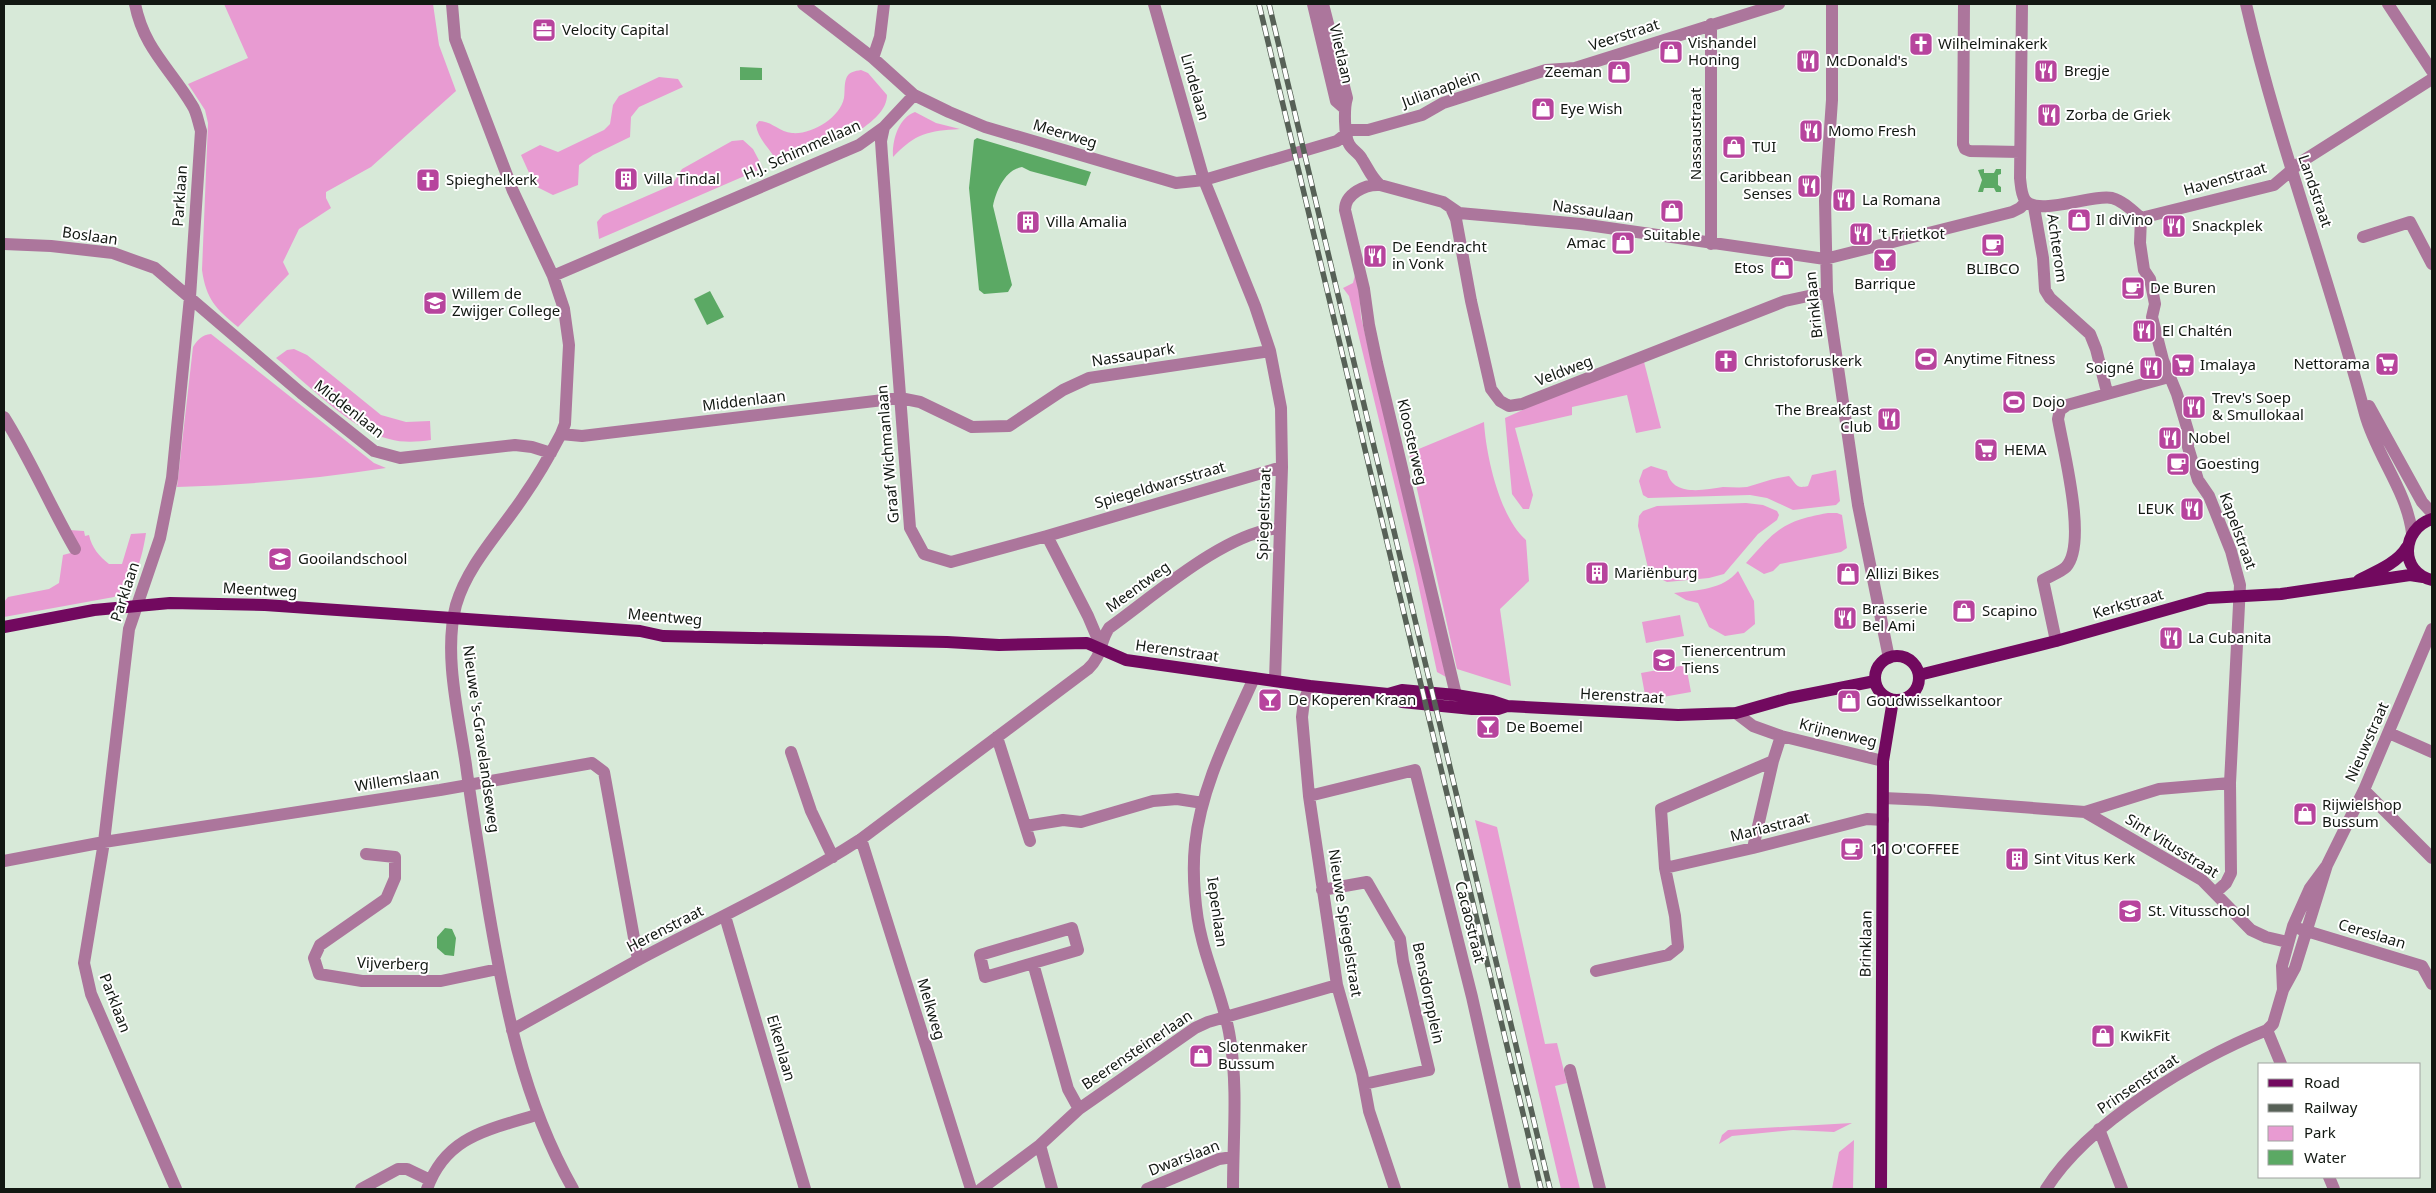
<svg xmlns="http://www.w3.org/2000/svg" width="2436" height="1193" viewBox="0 0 2436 1193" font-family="'Noto Sans',sans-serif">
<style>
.green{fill:#e89bd2}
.water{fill:#5ba964}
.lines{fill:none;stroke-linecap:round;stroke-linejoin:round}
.minor{stroke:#ac769c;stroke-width:12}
.major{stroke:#72095f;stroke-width:12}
.rail-casing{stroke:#576157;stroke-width:5.5}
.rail{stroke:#fff;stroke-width:4;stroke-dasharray:11;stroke-linecap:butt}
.labels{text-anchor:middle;stroke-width:4;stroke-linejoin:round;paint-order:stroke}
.poi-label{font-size:15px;fill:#121812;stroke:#fff;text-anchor:start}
.street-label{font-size:15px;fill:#121812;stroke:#fff}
</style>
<rect width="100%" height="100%" fill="#d7e9d8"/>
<!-- green -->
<path class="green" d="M224,4H433L439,45L456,91L371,167L326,192V198L331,208L299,229L283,262L289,274L238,327C216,309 206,299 202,270L208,123L205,110L188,84L248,58Z
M861,70L868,73L887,95C887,109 874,120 863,128L777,162C771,149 758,140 756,125L759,121C772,121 779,132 792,133C811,135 840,118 844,98C845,92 844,85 846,79C848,72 855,71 861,70Z
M659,77L678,79L683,87L639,107L631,117L630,137L593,155L579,165L578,185L553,195L535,186L521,155L540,145L558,152L604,130L610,124L613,105L619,96Z
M915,112L936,123L960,129C928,131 916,133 893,157C892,141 898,118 915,112Z
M743,140L753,149L763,168L599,239L597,222L603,215L672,185L682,169L732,141Z
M1355,275L1359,290L1361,317L1446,677L1437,672L1415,569L1349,296L1343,288L1353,283Z
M211,334L374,463L386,468C316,479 247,485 177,487L193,347C198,339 202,335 211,334Z
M294,349L307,355L381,415L406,422L430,421L431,440C417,442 403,443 389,439C353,431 305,382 276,358L287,350Z
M1643,358L1661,428L1636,433L1627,395L1572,407V415L1515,428L1533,495L1529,509H1523L1512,494L1505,418L1584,382Z
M1484,422C1486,456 1500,518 1526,540L1529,581L1500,609L1511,686L1457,669L1409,453Z
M1651,466L1667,471C1672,497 1703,490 1723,487C1731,487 1739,488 1747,487C1761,483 1774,478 1789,476C1797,484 1795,489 1808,486L1812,475L1836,470L1840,501L1836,505L1793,510L1767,498L1750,495L1648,498L1643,495L1639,481L1643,470Z
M1746,503L1763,505L1777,511L1779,515L1777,520L1758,534L1724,574L1709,578L1667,582L1655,576L1648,568L1638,526L1639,516L1643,511L1657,506Z
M1828,513H1837L1842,515L1847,548L1841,552L1780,564L1773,571L1764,574L1746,563C1776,530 1782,521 1828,513Z
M69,530L84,531L85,536L89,535C92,548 99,556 109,564H122L131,534L146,533C142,558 136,584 114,597L4,617V602L8,597L49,589L59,583L63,555L78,551Z
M1738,571L1754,601L1755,624L1744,633L1725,636L1709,627L1698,603L1686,600L1674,593C1697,590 1723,590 1738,571Z
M1680,615L1684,636L1646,643L1642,622Z
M1686,665L1691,692L1646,700L1641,673Z
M1475,820L1497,827L1545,1044L1557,1043L1567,1083L1555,1086L1580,1189H1561Z
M1852,1123L1834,1132L1793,1130L1732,1136L1719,1144L1722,1135L1728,1130Z
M1854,1140L1853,1189H1832L1839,1152Z"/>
<!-- water -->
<path class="water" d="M740,67L762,68V80H740Z
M977,138L1091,172L1086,186L1030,171L1022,167C1005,170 996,191 993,206L1012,285L1008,292L984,294L979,290L969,188L974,140Z
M1984,169V173H1994L1996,169H2001V174L1998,175V185L2001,187V192H1996L1994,188H1984L1983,192H1978L1982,180L1978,170Z
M710,291L724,317L707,325L694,299Z
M445,928L452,929L456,938L454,956L445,955L437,948V937Z"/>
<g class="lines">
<!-- minor -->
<path class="minor" d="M135,4C144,49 170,68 192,105C197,112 198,122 201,131L190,297L172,478L160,538L129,629L104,842L84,963L91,994L176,1189
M452,4L455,39L513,191L553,276L564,309L569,345L565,424L561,434C550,455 538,476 524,496C501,531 468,564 456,605C443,654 459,716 466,765C472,811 480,856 487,901C504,1002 522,1099 573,1189
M803,4L873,58L914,95L949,112L985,127L1176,183L1204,180L1337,141L1351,130H1368L1422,115L1443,103L1546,70L1575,68L1779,4
M1154,4L1204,180L1255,306L1270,351L1281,408L1282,467L1275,680
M1313,4L1336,101L1344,108
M1323,4L1347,98C1344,107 1344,135 1349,144C1352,150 1359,153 1362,159C1368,168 1371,177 1380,185L1443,202L1459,213L1581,224L1825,259L2012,212L2020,208L2026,202
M1832,4V100L1825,201L1827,292L1858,505L1889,658
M1964,4L1963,144L1965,149L1970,151L2020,152
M2022,4L2020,178C2021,186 2021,194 2025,200C2037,217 2092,194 2112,198C2123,201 2132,210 2141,218
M2246,4C2278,143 2329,276 2365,414C2376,455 2407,491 2412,533
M2388,4L2432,71
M1711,24V244
M873,58L880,37L884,4
M884,127L881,141L882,156L910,528L924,554L951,562L1047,536L1088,616L1102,649
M1380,185C1365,184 1345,194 1345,210L1364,289L1369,325L1377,363L1456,695L1455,704
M2034,207L2043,258L2045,290L2050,298L2090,334L2096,349L2107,392
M1452,210L1456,219L1471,301L1491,389L1500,401L1509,406L1522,404L1785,301L1827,292
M2141,218L2140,243L2144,270L2150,279L2155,304L2152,317L2163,360L2177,394L2188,431V447L2198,480L2209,496L2231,551L2240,585L2230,783L2231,873L2226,883L2215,893
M2141,218L2274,185L2301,162L2432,79
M2363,237L2410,222L2432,264
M4,244L51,246L113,253L155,268L301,393L374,451L400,458L515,445L532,447L551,453
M553,276L859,145L884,127L914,95
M2369,406L2422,502L2432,513
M4,417C31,460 50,506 75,549
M561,434L582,436L900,398L920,402L972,427L1009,426L1063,390L1089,378L1270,351
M1047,536L1282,467
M2056,641L2043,580C2050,576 2061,572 2066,567C2088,544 2063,449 2058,419L2060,410L2067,405L2169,377
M1310,686L1304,701L1302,717L1309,796L1337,985L1362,1073L1369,1111L1395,1189
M1736,713L1753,726L1781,736L1883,761
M2389,733L2432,752
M997,737L1030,841
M791,752L811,811L833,857
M2364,790L2432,858
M1309,796L1415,770L1472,997L1515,1189
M1883,798L1928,800L2085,812L2202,880L2251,930L2266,937L2287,942
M2085,812L2159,789L2230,783
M1026,826L1063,820L1081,822L1153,801L1177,799L1203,803
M861,839L971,1189
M1753,848L1773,761L1781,736
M366,854L395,857V878L386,899L320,945L314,958L319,974L362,981H441L498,969
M4,861L104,842L440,790L592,763L604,772L638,960
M1665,868L1753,848L1867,819L1883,820
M1322,890L1367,882L1400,939L1403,961L1429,1070L1364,1084
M725,916L805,1189
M1072,928L1078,950L985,977L980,955Z
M2300,929L2422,966L2432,984
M1033,963L1068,1089L1079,1109
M1596,971L1668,955L1678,947L1675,916L1665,868L1661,809L1773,761
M2283,990L2282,966L2293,926L2310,888L2327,865L2364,790L2432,629
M512,1030C554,1007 596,983 638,960C713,920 790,885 861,839L1088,669C1103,655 1099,643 1109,628C1154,596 1224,533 1279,528
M2267,1030L2281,1064
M1570,1070L1600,1189
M2099,1129L2122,1189
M1040,1145L1052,1189
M2329,1177L2334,1189
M361,1189L398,1169H407L430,1180
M427,1189C446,1136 488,1130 536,1115
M981,1189L1040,1145L1079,1109L1195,1028L1208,1022L1337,985
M1147,1189L1219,1159L1233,1157
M1233,1189C1233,1139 1238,1087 1230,1038C1225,1004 1210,972 1202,939C1195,913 1192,873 1195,845C1201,786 1230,732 1254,678
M2046,1189C2088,1122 2195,1059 2267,1030L2273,1024L2283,990L2295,968L2327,865"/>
<!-- major -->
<path class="major" d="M2432,519C2401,529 2399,572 2432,580
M2359,580C2375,572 2398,563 2407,547
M4,627L94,610L170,603L265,605L640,631L663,636L947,642L999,645L1087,643L1126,660L1310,686L1388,694L1402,690L1456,695L1492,701L1507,706L1678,715L1736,713L1789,698L1875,681
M1875 678a22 22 0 1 1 44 0a22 22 0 1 1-44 0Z
M1919,675L2056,641L2208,598L2281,594L2410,575L2423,577
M1388,694L1402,702L1472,709H1498L1507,706
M1881,1189L1883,761L1893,700"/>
<!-- rail casing -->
<g class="rail-casing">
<path id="rail" d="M1259,4L1541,1189
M1269,4L1550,1189"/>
</g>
<!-- rail -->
<use href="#rail" class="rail"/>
</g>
<!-- icons -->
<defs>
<g id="office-square" transform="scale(1.25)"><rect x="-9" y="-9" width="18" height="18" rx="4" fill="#b7449d" stroke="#fff"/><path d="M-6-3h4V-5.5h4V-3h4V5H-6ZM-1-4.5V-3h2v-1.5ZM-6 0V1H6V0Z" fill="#fff"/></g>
<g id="church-square" transform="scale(1.25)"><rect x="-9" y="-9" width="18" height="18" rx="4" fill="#b7449d" stroke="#fff"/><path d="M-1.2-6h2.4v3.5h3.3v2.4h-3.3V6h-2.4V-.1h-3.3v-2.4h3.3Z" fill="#fff"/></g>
<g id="shop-square" transform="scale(1.25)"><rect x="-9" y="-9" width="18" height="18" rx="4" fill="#b7449d" stroke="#fff"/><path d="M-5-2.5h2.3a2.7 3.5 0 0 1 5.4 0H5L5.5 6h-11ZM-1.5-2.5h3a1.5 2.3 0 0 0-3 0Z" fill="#fff"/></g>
<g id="restaurant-square" transform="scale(1.25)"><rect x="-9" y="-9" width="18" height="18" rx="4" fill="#b7449d" stroke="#fff"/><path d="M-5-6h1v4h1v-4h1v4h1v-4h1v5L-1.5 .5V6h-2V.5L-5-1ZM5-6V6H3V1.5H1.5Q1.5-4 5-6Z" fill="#fff"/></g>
<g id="building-square" transform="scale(1.25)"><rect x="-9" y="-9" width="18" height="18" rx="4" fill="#b7449d" stroke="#fff"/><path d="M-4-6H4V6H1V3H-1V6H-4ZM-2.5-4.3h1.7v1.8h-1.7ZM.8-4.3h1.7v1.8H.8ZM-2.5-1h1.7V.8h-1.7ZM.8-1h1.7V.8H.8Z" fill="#fff"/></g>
<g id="cafe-square" transform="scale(1.25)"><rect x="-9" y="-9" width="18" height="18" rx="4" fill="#b7449d" stroke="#fff"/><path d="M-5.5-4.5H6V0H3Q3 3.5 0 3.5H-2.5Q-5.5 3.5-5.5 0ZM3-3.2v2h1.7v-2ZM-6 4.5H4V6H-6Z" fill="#fff"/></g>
<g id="bar-square" transform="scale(1.25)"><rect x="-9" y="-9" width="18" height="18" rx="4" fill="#b7449d" stroke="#fff"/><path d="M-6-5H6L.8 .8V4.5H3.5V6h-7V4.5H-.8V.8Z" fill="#fff"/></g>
<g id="school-square" transform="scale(1.25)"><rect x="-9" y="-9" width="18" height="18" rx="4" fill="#b7449d" stroke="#fff"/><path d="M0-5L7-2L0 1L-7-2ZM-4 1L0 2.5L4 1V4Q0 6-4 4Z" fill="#fff"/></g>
<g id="stadium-square" transform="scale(1.25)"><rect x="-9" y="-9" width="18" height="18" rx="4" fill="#b7449d" stroke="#fff"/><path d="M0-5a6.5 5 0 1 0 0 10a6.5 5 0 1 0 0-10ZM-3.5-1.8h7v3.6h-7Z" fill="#fff"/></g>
<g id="supermarket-square" transform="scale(1.25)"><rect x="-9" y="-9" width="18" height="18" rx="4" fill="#b7449d" stroke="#fff"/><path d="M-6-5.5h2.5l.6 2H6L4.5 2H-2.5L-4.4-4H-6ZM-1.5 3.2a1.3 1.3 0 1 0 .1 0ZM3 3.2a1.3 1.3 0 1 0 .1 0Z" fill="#fff"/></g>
</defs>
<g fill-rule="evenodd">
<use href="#office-square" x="544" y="30"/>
<use href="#church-square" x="1921" y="44"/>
<use href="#shop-square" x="1671" y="52"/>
<use href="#restaurant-square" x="1808" y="61"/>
<use href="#restaurant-square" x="2046" y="71"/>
<use href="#shop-square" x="1619" y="72"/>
<use href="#shop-square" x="1543" y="109"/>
<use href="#restaurant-square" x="2049" y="115"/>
<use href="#restaurant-square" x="1811" y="131"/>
<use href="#shop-square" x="1734" y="147"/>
<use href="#building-square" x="626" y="179"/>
<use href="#church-square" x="428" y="180"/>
<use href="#restaurant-square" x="1809" y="186"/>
<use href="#restaurant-square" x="1844" y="200"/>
<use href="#shop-square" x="1672" y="211"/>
<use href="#shop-square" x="2079" y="220"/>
<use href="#building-square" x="1028" y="222"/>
<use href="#restaurant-square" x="2174" y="226"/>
<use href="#restaurant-square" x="1861" y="234"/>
<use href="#shop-square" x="1623" y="243"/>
<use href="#cafe-square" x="1993" y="245"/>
<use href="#restaurant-square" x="1375" y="256"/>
<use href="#bar-square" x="1885" y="260"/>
<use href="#shop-square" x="1782" y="268"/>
<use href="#cafe-square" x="2133" y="288"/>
<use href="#school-square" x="435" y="303"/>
<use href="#restaurant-square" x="2144" y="331"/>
<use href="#stadium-square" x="1926" y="359"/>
<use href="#church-square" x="1726" y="361"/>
<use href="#supermarket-square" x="2387" y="364"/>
<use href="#supermarket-square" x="2183" y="365"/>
<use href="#restaurant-square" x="2151" y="368"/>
<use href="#stadium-square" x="2014" y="402"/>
<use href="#restaurant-square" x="2194" y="407"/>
<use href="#restaurant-square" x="1889" y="419"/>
<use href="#restaurant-square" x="2170" y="438"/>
<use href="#supermarket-square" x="1986" y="450"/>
<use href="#cafe-square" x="2178" y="464"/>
<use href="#restaurant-square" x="2192" y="509"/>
<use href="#school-square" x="280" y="559"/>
<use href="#building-square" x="1597" y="573"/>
<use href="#shop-square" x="1848" y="574"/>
<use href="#shop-square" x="1964" y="611"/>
<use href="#restaurant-square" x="1845" y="618"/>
<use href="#restaurant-square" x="2171" y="638"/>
<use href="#school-square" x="1664" y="660"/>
<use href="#bar-square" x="1270" y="700"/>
<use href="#shop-square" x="1849" y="701"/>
<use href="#bar-square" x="1488" y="727"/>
<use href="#shop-square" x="2305" y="814"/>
<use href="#cafe-square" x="1852" y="849"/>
<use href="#building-square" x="2017" y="859"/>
<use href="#school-square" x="2130" y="911"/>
<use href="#shop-square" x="2103" y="1036"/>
<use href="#shop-square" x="1201" y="1056"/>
</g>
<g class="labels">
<!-- poi labels -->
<g class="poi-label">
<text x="562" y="35">Velocity Capital</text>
<text x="1688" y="48">Vishandel<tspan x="1688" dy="17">Honing</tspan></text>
<text x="1938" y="49">Wilhelminakerk</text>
<text x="1826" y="66">McDonald's</text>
<text x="2064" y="76">Bregje</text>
<text x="1602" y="77" text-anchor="end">Zeeman</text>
<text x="1560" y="114">Eye Wish</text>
<text x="2066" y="120">Zorba de Griek</text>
<text x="1828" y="136">Momo Fresh</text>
<text x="1752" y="152">TUI</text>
<text x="1792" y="182" text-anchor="end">Caribbean<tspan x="1792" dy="17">Senses</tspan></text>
<text x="644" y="184">Villa Tindal</text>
<text x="446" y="185">Spieghelkerk</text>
<text x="1862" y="205">La Romana</text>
<text x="2096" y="225">Il diVino</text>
<text x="1046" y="227">Villa Amalia</text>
<text x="2192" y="231">Snackplek</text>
<text x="1878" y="239">'t Frietkot</text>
<text x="1672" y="240" text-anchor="middle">Suitable</text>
<text x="1606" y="248" text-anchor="end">Amac</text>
<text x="1392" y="252">De Eendracht<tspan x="1392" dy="17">in Vonk</tspan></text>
<text x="1764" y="273" text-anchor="end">Etos</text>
<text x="1993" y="274" text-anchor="middle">BLIBCO</text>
<text x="1885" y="289" text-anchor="middle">Barrique</text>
<text x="2150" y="293">De Buren</text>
<text x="452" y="299">Willem de<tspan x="452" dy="17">Zwijger College</tspan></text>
<text x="2162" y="336">El Chaltén</text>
<text x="1944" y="364">Anytime Fitness</text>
<text x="1744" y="366">Christoforuskerk</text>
<text x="2370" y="369" text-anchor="end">Nettorama</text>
<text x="2200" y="370">Imalaya</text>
<text x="2134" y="373" text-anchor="end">Soigné</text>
<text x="2212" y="403">Trev's Soep<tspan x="2212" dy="17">&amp; Smullokaal</tspan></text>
<text x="2032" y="407">Dojo</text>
<text x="1872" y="415" text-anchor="end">The Breakfast<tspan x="1872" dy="17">Club</tspan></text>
<text x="2188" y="443">Nobel</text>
<text x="2004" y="455">HEMA</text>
<text x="2196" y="469">Goesting</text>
<text x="2174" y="514" text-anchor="end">LEUK</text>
<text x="298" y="564">Gooilandschool</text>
<text x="1614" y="578">Mariënburg</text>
<text x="1866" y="579">Allizi Bikes</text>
<text x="1862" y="614">Brasserie<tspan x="1862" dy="17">Bel Ami</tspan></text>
<text x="1982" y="616">Scapino</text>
<text x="2188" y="643">La Cubanita</text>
<text x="1682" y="656">Tienercentrum<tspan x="1682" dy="17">Tiens</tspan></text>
<text x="1288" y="705">De Koperen Kraan</text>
<text x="1866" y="706">Goudwisselkantoor</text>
<text x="1506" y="732">De Boemel</text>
<text x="2322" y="810">Rijwielshop<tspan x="2322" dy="17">Bussum</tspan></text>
<text x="1870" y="854">11 O'COFFEE</text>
<text x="2034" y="864">Sint Vitus Kerk</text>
<text x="2148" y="916">St. Vitusschool</text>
<text x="2120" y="1041">KwikFit</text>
<text x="1218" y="1052">Slotenmaker<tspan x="1218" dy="17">Bussum</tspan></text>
</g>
<!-- street labels -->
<g class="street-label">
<text transform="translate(1624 35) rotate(-18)" y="5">Veerstraat</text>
<text transform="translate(1341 54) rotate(77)" y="5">Vlietlaan</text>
<text transform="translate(1195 87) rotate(74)" y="5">Lindelaan</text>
<text transform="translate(1441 89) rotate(-20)" y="5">Julianaplein</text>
<text transform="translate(1065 134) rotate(17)" y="5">Meerweg</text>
<text transform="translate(1696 134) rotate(-90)" y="5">Nassaustraat</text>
<text transform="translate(802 150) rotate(-24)" y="5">H.J. Schimmellaan</text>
<text transform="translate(2225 179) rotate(-16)" y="5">Havenstraat</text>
<text transform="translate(2315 191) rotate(71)" y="5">Landstraat</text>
<text transform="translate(180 196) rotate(-86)" y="5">Parklaan</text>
<text transform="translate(1593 211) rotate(8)" y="5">Nassaulaan</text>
<text transform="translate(90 236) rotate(8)" y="5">Boslaan</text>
<text transform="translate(2057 248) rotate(82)" y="5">Achterom</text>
<text transform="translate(1814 305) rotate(-96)" y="5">Brinklaan</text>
<text transform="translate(1133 355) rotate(-9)" y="5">Nassaupark</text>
<text transform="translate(1564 371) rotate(-21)" y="5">Veldweg</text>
<text transform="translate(744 401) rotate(-7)" y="5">Middenlaan</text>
<text transform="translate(349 409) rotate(38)" y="5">Middenlaan</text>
<text transform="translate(1412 442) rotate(77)" y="5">Kloosterweg</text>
<text transform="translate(888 454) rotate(-95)" y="5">Graaf Wichmanlaan</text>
<text transform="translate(1160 485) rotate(-16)" y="5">Spiegeldwarsstraat</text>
<text transform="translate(1264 514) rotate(-88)" y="5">Spiegelstraat</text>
<text transform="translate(2238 531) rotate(70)" y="5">Kapelstraat</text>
<text transform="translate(1138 587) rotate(-36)" y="5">Meentweg</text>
<text transform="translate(260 590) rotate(3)" y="5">Meentweg</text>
<text transform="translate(125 592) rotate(-72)" y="5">Parklaan</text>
<text transform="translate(2128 604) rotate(-16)" y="5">Kerkstraat</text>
<text transform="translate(665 617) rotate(5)" y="5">Meentweg</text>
<text transform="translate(1177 651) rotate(8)" y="5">Herenstraat</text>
<text transform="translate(1622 696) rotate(3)" y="5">Herenstraat</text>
<text transform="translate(1838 733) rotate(14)" y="5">Krijnenweg</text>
<text transform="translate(481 739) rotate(82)" y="5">Nieuwe 's-Gravelandseweg</text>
<text transform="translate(2367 742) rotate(-66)" y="5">Nieuwstraat</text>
<text transform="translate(397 780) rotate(-9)" y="5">Willemslaan</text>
<text transform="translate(1770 827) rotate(-14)" y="5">Mariastraat</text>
<text transform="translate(2172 846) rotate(32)" y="5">Sint Vitusstraat</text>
<text transform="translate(1217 912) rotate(82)" y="5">Iepenlaan</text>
<text transform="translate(1470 922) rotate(76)" y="5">Cacaostraat</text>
<text transform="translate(1345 923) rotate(81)" y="5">Nieuwe Spiegelstraat</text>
<text transform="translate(665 929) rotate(-27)" y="5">Herenstraat</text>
<text transform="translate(2372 934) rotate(17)" y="5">Cereslaan</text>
<text transform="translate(1866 944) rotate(-89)" y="5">Brinklaan</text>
<text transform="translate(393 964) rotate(2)" y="5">Vijverberg</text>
<text transform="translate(1428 993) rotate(78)" y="5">Bensdorpplein</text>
<text transform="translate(115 1003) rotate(69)" y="5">Parklaan</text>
<text transform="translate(931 1009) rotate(73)" y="5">Melkweg</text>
<text transform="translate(781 1048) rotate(74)" y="5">Eikenlaan</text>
<text transform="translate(1137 1050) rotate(-34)" y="5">Beerensteinerlaan</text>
<text transform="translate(2138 1084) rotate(-34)" y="5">Prinsenstraat</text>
<text transform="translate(1184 1158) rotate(-21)" y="5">Dwarslaan</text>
</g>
</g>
<!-- border -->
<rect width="2436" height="1193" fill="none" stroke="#121812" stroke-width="10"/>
<!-- legend -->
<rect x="2258" y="1063" width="162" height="115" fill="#ffffff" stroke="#a0a3a0"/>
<rect x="2268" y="1079" width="25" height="8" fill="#72095f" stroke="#a0a3a0"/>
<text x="2304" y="1088" font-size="15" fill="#121812">Road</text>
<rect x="2268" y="1104" width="25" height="8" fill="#576157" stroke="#a0a3a0"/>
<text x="2304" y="1113" font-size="15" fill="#121812">Railway</text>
<rect x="2268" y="1126" width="25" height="15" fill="#e89bd2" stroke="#a0a3a0"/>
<text x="2304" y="1138" font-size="15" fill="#121812">Park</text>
<rect x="2268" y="1150" width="25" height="15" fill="#5ba964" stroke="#a0a3a0"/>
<text x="2304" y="1163" font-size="15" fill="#121812">Water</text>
</svg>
